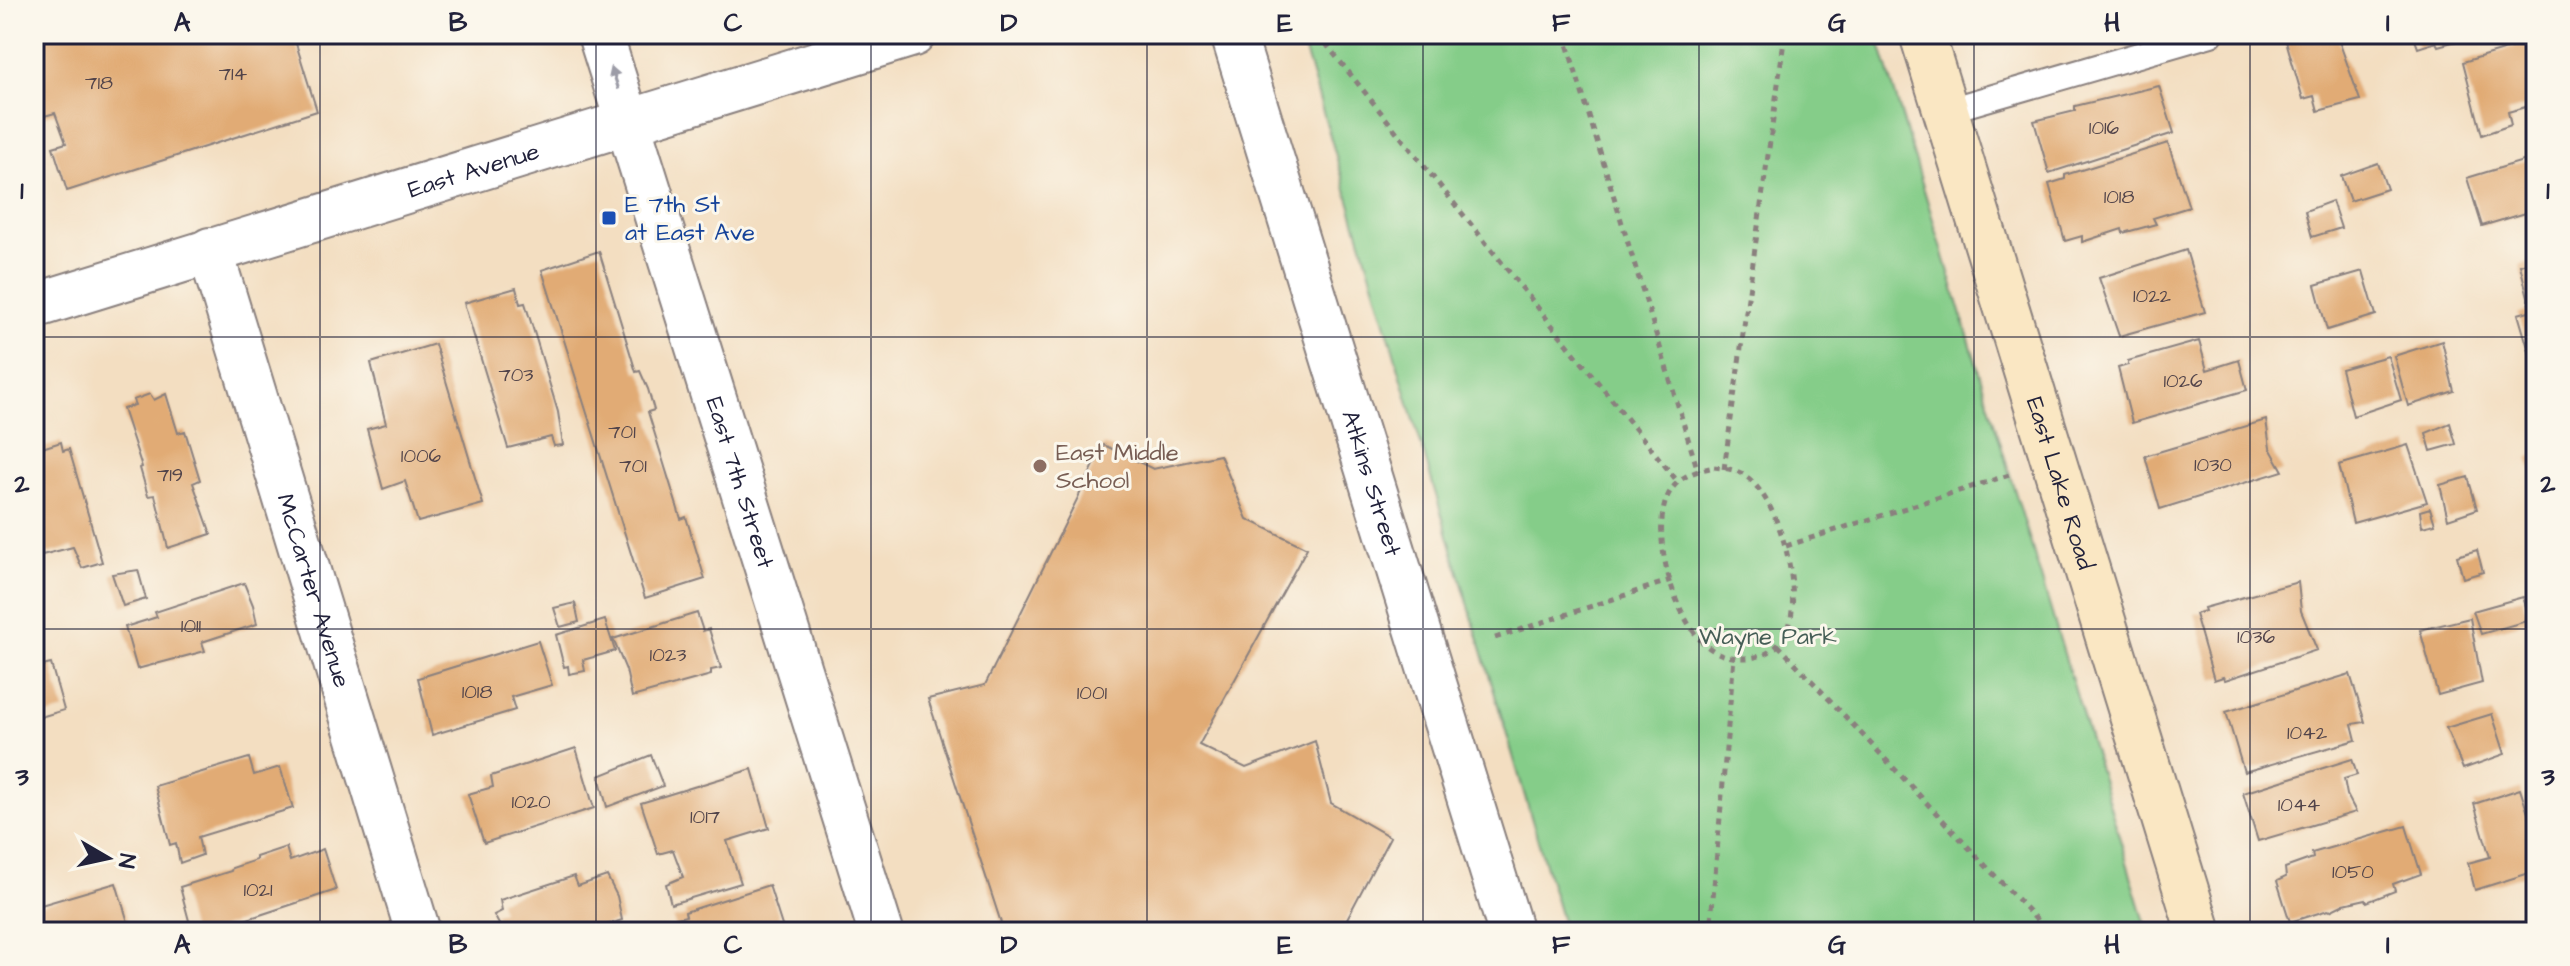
<svg xmlns="http://www.w3.org/2000/svg" width="2570" height="966" viewBox="0 0 2570 966" font-family="'Architects Daughter',sans-serif">
<style>
.green{fill:#85cd89;stroke:#547862;stroke-width:2}
.building{fill:#e1ab75}
.lines{fill:none;stroke-linecap:round;stroke-linejoin:round}
.service-casing{stroke:#8a807e;stroke-width:28}
.minor-casing{stroke:#8a807e;stroke-width:48}
.tertiary-casing{stroke:#8a807e;stroke-width:48}
.secondary-casing{stroke:#8a807e;stroke-width:48}
.path{stroke:#8a807e;stroke-width:5;stroke-dasharray:6 6;stroke-linecap:butt}
.service{stroke:#fff;stroke-width:24}
.minor{stroke:#fff;stroke-width:44}
.tertiary{stroke:#fff;stroke-width:44}
.secondary{stroke:#fae7c3;stroke-width:44}
.oneway{fill:#9c9ca7}
.grid{fill:none;stroke:#22223b;stroke-width:2;stroke-opacity:0.55}
.transit-dot{fill:#1a4fb4;stroke:#fbf7ec;stroke-width:3}
.education-dot{fill:#8d6e63;stroke:#fbf7ec;stroke-width:3}
.labels{text-anchor:middle;stroke-width:6;stroke-linejoin:round;paint-order:stroke}
.number-label{font-size:20px;fill:#52444a}
.street-label{font-size:24px;fill:#22223b;stroke:#fbf7ec}
.transit-label{font-size:24px;fill:#164399;stroke:#fbf7ec;text-anchor:start}
.education-label{font-size:24px;fill:#785e54;stroke:#fbf7ec;text-anchor:start}
.park-label{font-size:24px;fill:#455e56;stroke:#fbf7ec}
.neatline{fill:none;stroke:#22223b;stroke-width:3}
.grid-label{font-size:26px;text-anchor:middle;font-weight:bold;fill:#22223b}
</style>
<rect width="100%" height="100%" fill="#fbf7ec"/>
<filter id="ink" filterUnits="userSpaceOnUse"><feTurbulence type="fractalNoise" baseFrequency=".0125" numOctaves="2"/><feDisplacementMap in="SourceGraphic" scale="16" xChannelSelector="R" yChannelSelector="G"/><feConvolveMatrix kernelMatrix="1 2 1 2 8 2 1 2 1" color-interpolation-filters="sRGB"/></filter>
<filter id="wash" filterUnits="userSpaceOnUse"><feTurbulence type="fractalNoise" baseFrequency=".006" numOctaves="4" result="noise"/><feDisplacementMap in="SourceGraphic" scale="32" xChannelSelector="R" yChannelSelector="G"/><feGaussianBlur stdDeviation="1.8" result="paint"/><feColorMatrix in="noise" values="0 0 0 0 0 0 0 0 0 0 0 0 0 0 0 0 0 1.4 0 .05"/><feComposite in="paint" operator="in"/></filter>
<g filter="url(#wash)">
<rect width="100%" height="100%" fill="#f3dec1"/>
<!-- green -->
<path class="green" d="M1300,34H1877L2148,932H1565Z"/>
<g id="blocks">
<!-- building -->
<path class="building" d="M34,34H293L317,111L67,191L53,147L66,143L55,113L34,119V52L37,51Z
M2284,34H2355L2356,36L2339,41L2360,100L2318,111L2314,96L2303,99Z
M2413,34H2478V35L2438,46L2436,42L2418,48Z
M2536,40V104L2508,112L2511,125L2482,135L2463,62Z
M2159,86L2174,133L2049,173L2034,121L2075,111V106Z
M2168,143L2189,207L2153,218L2156,224L2123,233L2122,229L2082,242V236L2065,241L2049,184L2065,179V175Z
M2536,157V210L2482,226L2467,178Z
M2378,163L2387,189L2350,201L2341,176Z
M2332,201L2341,228L2312,237L2305,211Z
M2186,250L2205,312L2119,336L2099,278Z
M599,251L636,372L640,371L648,389L654,410L648,412L681,519L686,517L705,579L645,598L542,270Z
M2536,260V303L2530,305L2520,265Z
M2363,271L2376,315L2327,330L2315,285Z
M516,288L520,304L525,303L535,335L558,412L563,445L554,446L551,437L508,448L464,303Z
M2536,309V364L2533,365L2518,314Z
M2199,341L2207,370L2239,360L2247,390L2132,423L2118,368L2128,365V361Z
M2442,341L2454,391L2408,406L2394,356Z
M435,344L483,504L418,522L405,481L383,489L367,429L386,424L371,363Z
M2388,356L2401,400L2353,416L2341,369Z
M150,394L154,400L166,394L178,433L185,431L200,480L193,483L211,534L168,548L155,495L148,496L140,468L142,467L123,409L135,405L133,400Z
M2266,420L2270,448L2283,471L2160,509L2145,456Z
M2450,423L2456,444L2431,451L2426,433Z
M61,442L63,451L69,449L102,562L82,568L73,547L42,555L34,531V460L42,457L39,449Z
M1104,445L1153,469L1220,455L1247,519L1307,548L1199,745L1246,768L1315,741L1331,803L1390,837L1340,932H1004L928,699L985,685Z
M2408,445L2427,502L2353,523L2339,465Z
M2536,454V479L2528,458Z
M2468,477L2477,509L2448,519L2440,485Z
M2430,508L2435,524L2422,527L2420,511Z
M2477,550L2483,572L2463,578L2457,556Z
M138,570L146,599L123,606L112,574Z
M2298,582L2301,611L2317,650L2225,680L2223,677L2214,680L2195,614L2205,611L2204,608Z
M244,583L253,605L257,624L202,642L205,651L137,669L125,627L157,617L155,612Z
M2523,597L2530,620L2481,634L2473,611Z
M575,603L579,622L560,627L554,608Z
M697,613L703,631L709,629L721,668L711,670V675L632,697L626,670L613,639Z
M2470,618L2482,683L2438,695L2420,630Z
M605,620L615,651L583,660L585,671L569,674L568,666L564,667L556,635Z
M538,641L552,685L511,697L515,710L432,735L418,678Z
M51,664L64,710L34,719V668Z
M2350,674L2365,722L2352,724L2356,740L2244,772L2226,712Z
M2492,714L2505,754L2463,769L2446,728Z
M576,748L594,808L484,843L468,794L493,787L491,776Z
M651,755L663,786L607,807L599,776Z
M249,758L254,775L280,767L293,808L198,837L202,855L180,863L176,843L170,845L155,786Z
M2352,759L2357,775L2344,779L2347,795L2356,812L2258,841L2243,793Z
M752,769L769,828L727,841L741,883L671,904L666,884L683,877L673,850L658,854L641,803Z
M2520,789L2536,838V871L2475,890L2468,863L2490,857L2474,804Z
M2406,826L2421,874L2393,884L2395,891L2367,902L2366,899L2344,904L2330,911L2328,910L2290,922L2277,881L2286,877L2285,868L2313,858L2312,853Z
M286,847L290,861L323,849L336,890L208,932H192L180,887L231,871L232,868L256,860V857Z
M574,876L578,886L607,876L617,896L622,920L585,932H503L494,915L502,911L500,900Z
M116,883L131,932H34V907Z
M769,885L784,932H677L673,919L686,916L685,912Z
M2393,923L2396,932H2356L2377,925V929Z"/>
</g>
</g>
<g filter="url(#ink)">
<use href="#blocks" fill-opacity="0" stroke="#8a807e" stroke-width="2"/>
<g class="lines">
<!-- service casing -->
<g class="service-casing">
<path id="service" d="M1945,111L2211,34"/>
</g>
<!-- minor casing -->
<g class="minor-casing">
<g id="minor">
<path id="s1" d="M600,34L881,932"/>
<path id="s2" d="M1233,34L1511,932"/>
<path id="s3" d="M210,250L418,932"/>
</g>
</g>
<!-- tertiary casing -->
<g class="tertiary-casing">
<g id="tertiary">
<path id="s4" d="M34,306L913,34"/>
</g>
</g>
<!-- secondary casing -->
<g class="secondary-casing">
<g id="secondary">
<path id="s5" d="M1922,34L2199,932"/>
</g>
</g>
<!-- path -->
<path class="path" d="M1318,34L1678,482
M1564,34L1698,471
M1714,467C1723,468 1734,469 1743,474C1780,498 1804,592 1787,632C1781,645 1768,655 1755,657C1739,660 1721,657 1708,647C1674,622 1643,519 1675,485C1685,474 1700,470 1714,467Z
M1724,469L1785,34
M1786,546L2009,475
M1495,638L1671,580
M1778,645L2048,932
M1710,932L1734,657"/>
<!-- service -->
<use href="#service" class="service"/>
<!-- minor -->
<use href="#minor" class="minor"/>
<!-- tertiary -->
<use href="#tertiary" class="tertiary"/>
<!-- secondary -->
<use href="#secondary" class="secondary"/>
</g>
<!-- one-way arrows -->
<defs><path id="oneway-solid" d="M-6-.8H1V-3.2L6.5 0L1 3.2V.8H-6Z" transform="scale(2)"/></defs>
<use class="oneway" href="#oneway-solid" transform="translate(615 78) rotate(-108)"/>
</g>
<!-- grid -->
<path class="grid" d="M320,34V932M596,34V932M871,34V932M1147,34V932M1423,34V932M1699,34V932M1974,34V932M2250,34V932M34,337H2536M34,629H2536"/>
<!-- markers -->
<rect class="transit-dot" x="601" y="210" width="16" height="16" rx="4"/>
<circle class="education-dot" cx="1040" cy="466" r="8"/>
<g class="labels">
<!-- number labels -->
<g class="number-label">
<text x="233" y="80">714</text>
<text x="99" y="89">718</text>
<text x="2104" y="134">1016</text>
<text x="2119" y="203">1018</text>
<text x="2152" y="302">1022</text>
<text x="516" y="381">703</text>
<text x="2183" y="387">1026</text>
<text x="622" y="438">701</text>
<text x="421" y="462">1006</text>
<text x="2213" y="471">1030</text>
<text x="633" y="472">701</text>
<text x="170" y="481">719</text>
<text x="191" y="632">1011</text>
<text x="2256" y="643">1036</text>
<text x="668" y="661">1023</text>
<text x="477" y="698">1018</text>
<text x="1092" y="699">1001</text>
<text x="2307" y="739">1042</text>
<text x="531" y="808">1020</text>
<text x="2299" y="811">1044</text>
<text x="705" y="823">1017</text>
<text x="2353" y="878">1050</text>
<text x="258" y="896">1021</text>
</g>
<!-- street labels -->
<g class="street-label">
<text dy="8" stroke="none"><textPath href="#s4" startOffset="460">East Avenue</textPath></text>
<text dy="8" stroke="none"><textPath href="#s1" startOffset="470">East 7th Street</textPath></text>
<text dy="8" stroke="none"><textPath href="#s2" startOffset="470">Atkins Street</textPath></text>
<text dy="8" stroke="none"><textPath href="#s5" startOffset="470">East Lake Road</textPath></text>
<text dy="8" stroke="none"><textPath href="#s3" startOffset="356">McCarter Avenue</textPath></text>
</g>
<!-- transit labels -->
<g class="transit-label">
<text x="625" y="212">E 7th St<tspan x="625" dy="28">at East Ave</tspan></text>
</g>
<!-- education labels -->
<g class="education-label">
<text x="1056" y="460">East Middle<tspan x="1056" dy="28">School</tspan></text>
</g>
<!-- park labels -->
<g class="park-label">
<text x="1768" y="644">Wayne Park</text>
</g>
</g>
<!-- margin -->
<rect width="2570" height="966" fill="none" stroke="#fbf7ec" stroke-width="88"/>
<!-- north arrow -->
<g transform="translate(108 858) rotate(99)" stroke="#fbf7ec" stroke-width="6" paint-order="stroke">
<path d="M0-6L14 30L0 20L-14 30Z" fill="#22223b"/>
<text y="-12" font-size="22" font-weight="bold" text-anchor="middle" fill="#22223b">N</text>
</g>
<rect x="44" y="44" width="2482" height="878" class="neatline"/>
<g class="grid-label">
<text x="182" y="31">A</text>
<text x="458" y="31">B</text>
<text x="733" y="31">C</text>
<text x="1009" y="31">D</text>
<text x="1285" y="31">E</text>
<text x="1561" y="31">F</text>
<text x="1837" y="31">G</text>
<text x="2112" y="31">H</text>
<text x="2388" y="31">I</text>
<text x="22" y="199">1</text>
<text x="2548" y="199">1</text>
<text x="22" y="492">2</text>
<text x="2548" y="492">2</text>
<text x="22" y="785">3</text>
<text x="2548" y="785">3</text>
<text x="182" y="953">A</text>
<text x="458" y="953">B</text>
<text x="733" y="953">C</text>
<text x="1009" y="953">D</text>
<text x="1285" y="953">E</text>
<text x="1561" y="953">F</text>
<text x="1837" y="953">G</text>
<text x="2112" y="953">H</text>
<text x="2388" y="953">I</text>
</g>
</svg>
